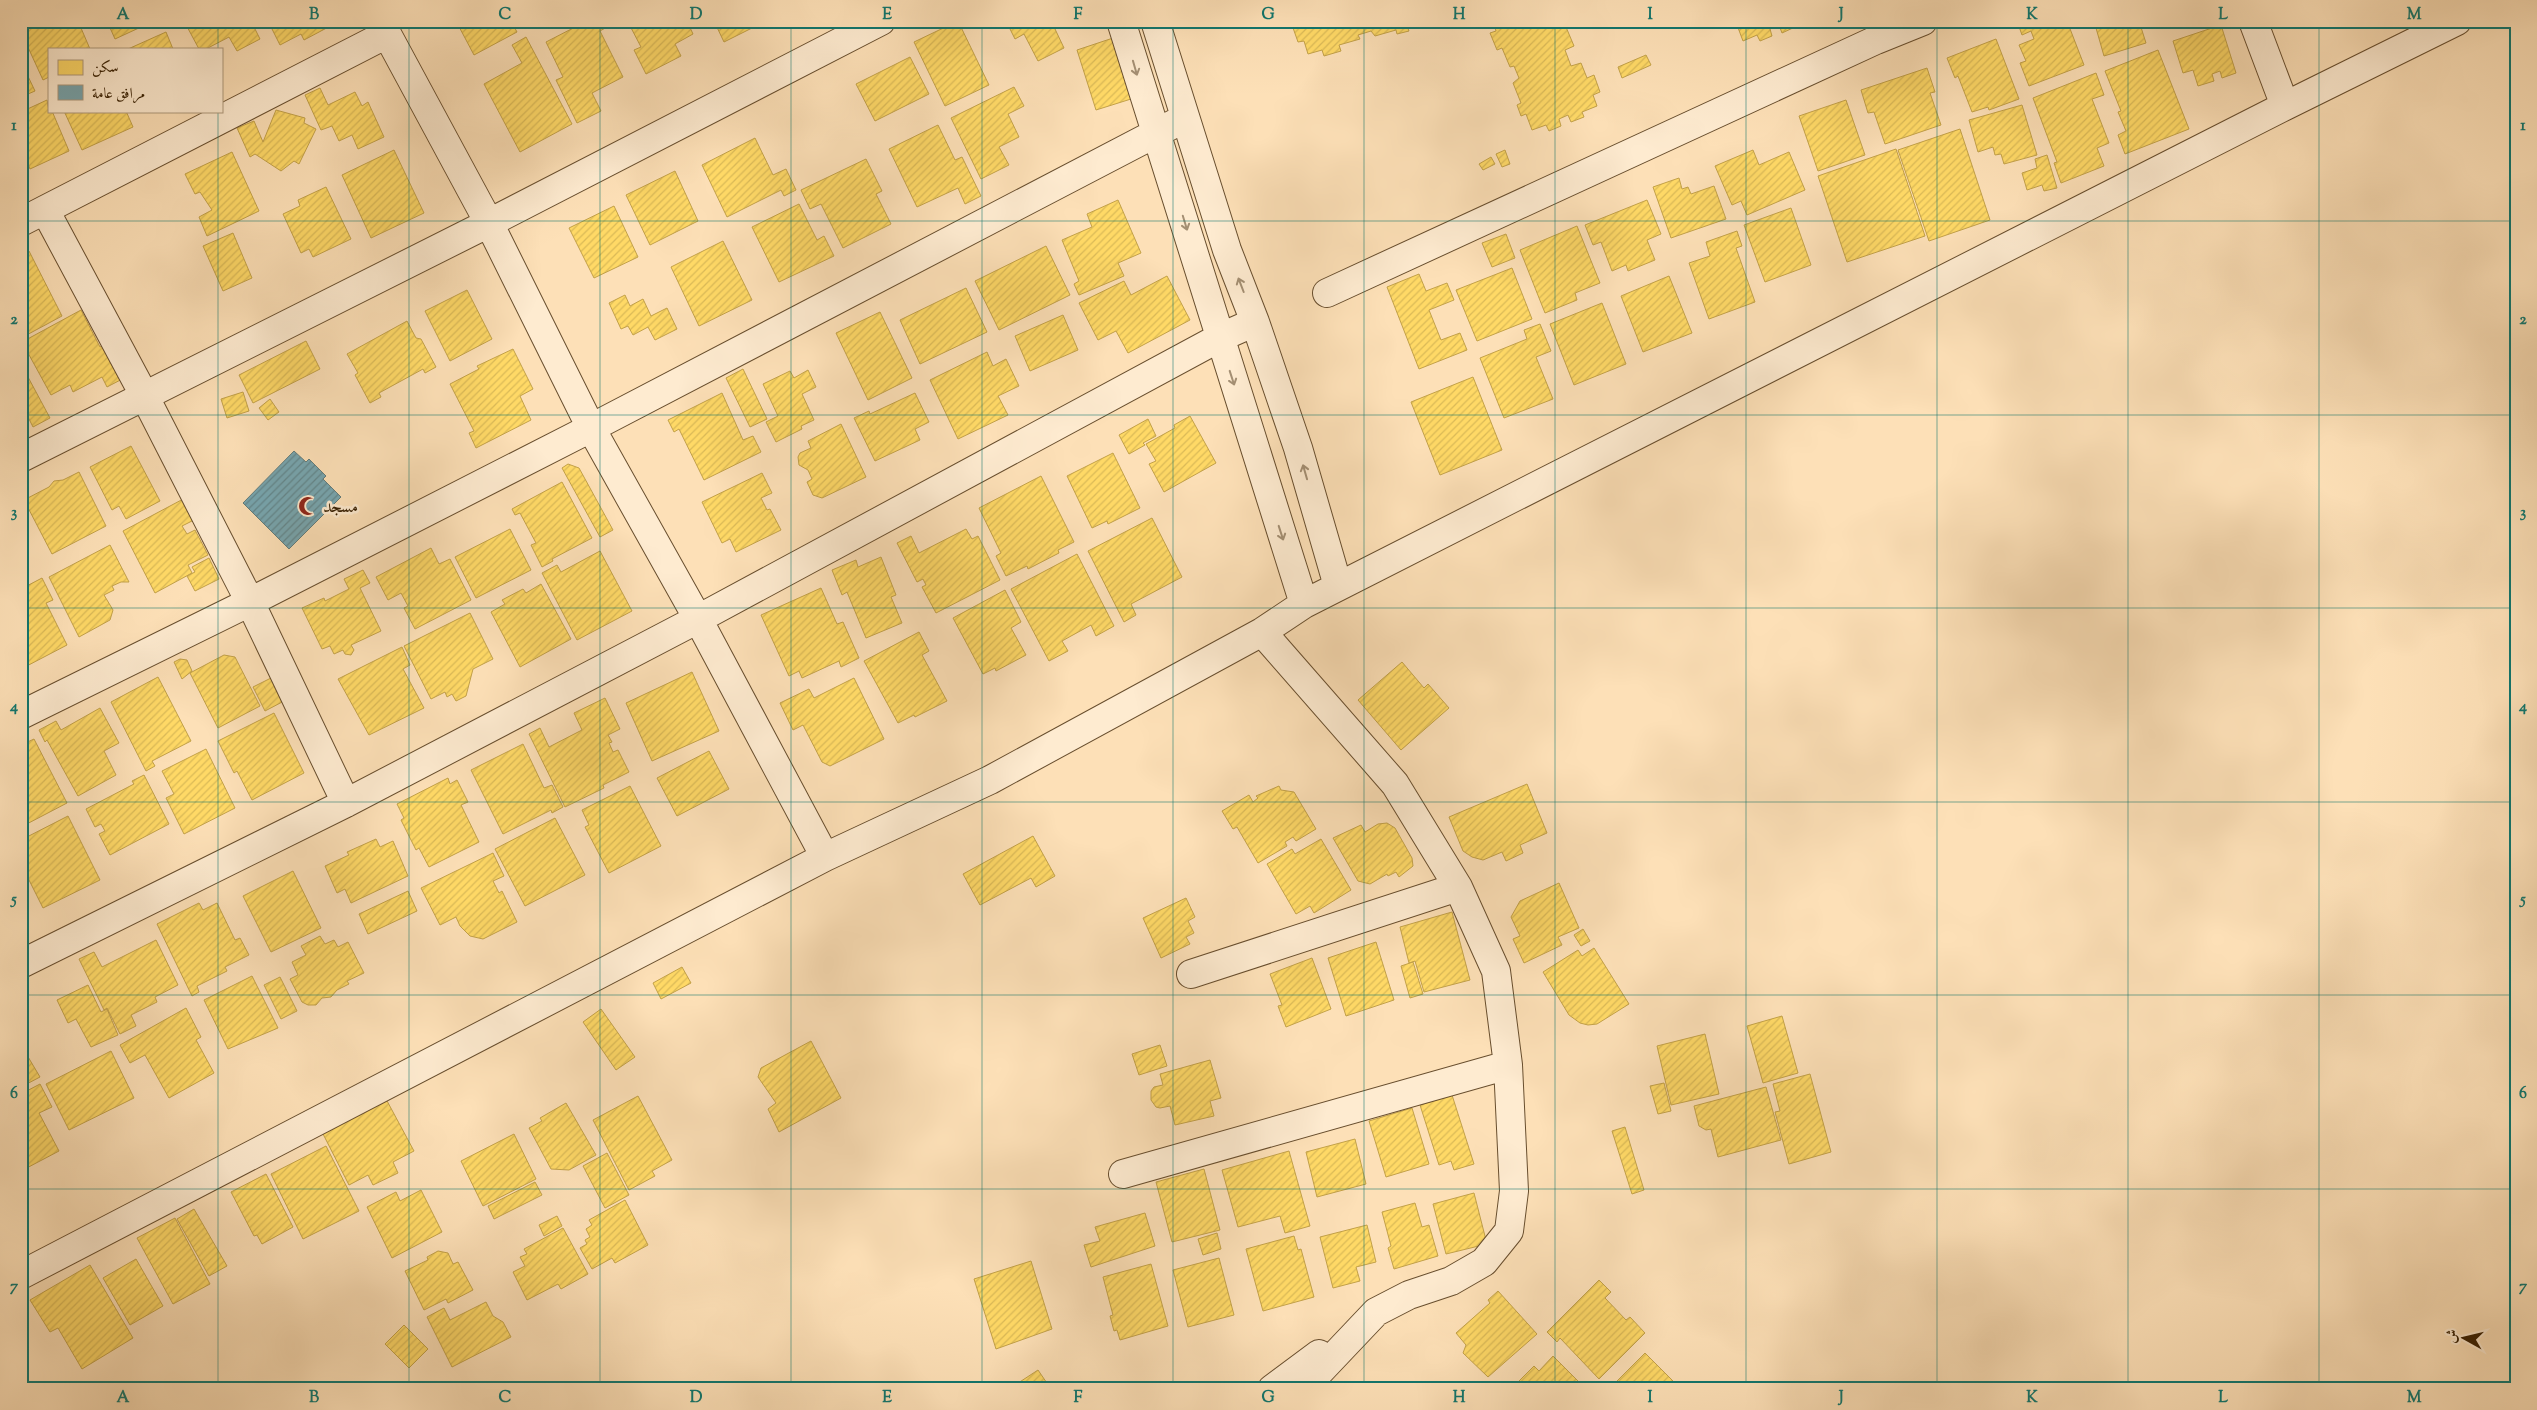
<svg xmlns="http://www.w3.org/2000/svg" width="2537" height="1410" viewBox="0 0 2537 1410" font-family="'Sorts Mill Goudy',Amiri,serif">
<style>
.homes{fill:url(#homes-hatch);stroke:#c3a148}
.public{fill:url(#public-hatch);stroke:#637c7b}
.lines{fill:none;stroke-linecap:round;stroke-linejoin:round}
.minor-casing{stroke:#684e2e;stroke-width:30}
.minor{stroke:#feebd0;stroke-width:28}
.oneway{stroke:#a48f73}
.grid{fill:none;stroke:#0f766e;stroke-width:1;stroke-opacity:0.55}
.labels{text-anchor:middle;stroke-width:5;stroke-linejoin:round;paint-order:stroke}
.poi-label{font-size:18px;fill:#361e01;stroke:#feebd0;text-anchor:start}
.neatline{fill:none;stroke:#0f766e;stroke-width:2}
.grid-label{font-size:16px;text-anchor:middle;font-weight:bold;fill:#0f766e}
</style>
<defs>
<pattern id="homes-hatch" width="6" height="6" patternUnits="userSpaceOnUse" patternTransform="scale(1.25)"><rect width="6" height="6" fill="#ffd966"/><path d="M-1 1l2-2M0 6l6-6M5 7l2-2" fill="none" stroke="#dbba57"/></pattern>
<pattern id="public-hatch" width="6" height="6" patternUnits="userSpaceOnUse" patternTransform="scale(1.25)"><rect width="6" height="6" fill="#76a5af"/><path d="M-1 1l2-2M0 6l6-6M5 7l2-2" fill="none" stroke="#62868c"/></pattern>
</defs>
<rect width="100%" height="100%" fill="#fde0b7"/>
<filter id="stains"><feTurbulence type="fractalNoise" baseFrequency=".004" numOctaves="4"/><feColorMatrix values="0 0 0 0 .2 0 0 0 0 .09 0 0 0 0 .02 0 0 0 .5 -.17"/></filter>
<radialGradient id="worn" r=".72"><stop offset=".6" stop-color="#630" stop-opacity="0"/><stop offset="1" stop-color="#630" stop-opacity=".3"/></radialGradient>
<!-- homes -->
<path class="homes" d="M21,21H78L90,49H49V77L43,80L21,32Z
M107,21H154L115,39Z
M184,21H251L260,39L237,51L229,37L206,49H199Z
M268,21H336V23L304,40L301,34L280,45Z
M456,21H511L517,32L474,55Z
M582,21H604L607,27L600,31L623,77L592,93L601,111L577,123L556,80L563,77L546,42L583,23Z
M616,21H687L693,34L675,44L681,56L646,74L634,50L641,47L628,22L619,27Z
M714,21H764V22L724,42Z
M958,21L989,85L945,106L914,42Z
M1006,21H1060L1062,25L1055,29L1064,48L1038,61L1024,34L1015,39Z
M1421,21L1407,26L1409,31L1397,34L1396,30L1375,36L1371,31L1358,35L1360,39L1339,45L1341,51L1324,56L1322,50L1308,54L1304,41L1298,42L1292,25L1302,21Z
M1493,21H1575L1566,27L1574,46L1565,50L1571,66L1581,63L1587,78L1594,75L1600,92L1593,95L1597,106L1582,112L1584,117L1571,122L1568,115L1559,119L1561,126L1549,131L1546,125L1532,130L1526,114L1521,116L1517,105L1521,103L1513,83L1519,78L1514,66L1510,67L1502,48L1497,50L1490,33L1496,31Z
M1730,21H1795L1793,22L1795,27L1782,33L1779,25L1770,29L1772,36L1760,41L1757,35L1743,41L1737,25L1732,27Z
M2017,21H2067L2084,65L2029,86L2020,63L2026,61L2019,45L2034,39L2031,31L2022,35Z
M2094,21H2139L2146,43L2104,56Z
M2221,25L2236,73L2222,78L2220,71L2212,74L2214,81L2198,86L2193,70L2183,73L2173,41Z
M166,32L173,49H128Z
M526,37L572,124L520,152L484,84L522,63L512,45Z
M1113,38L1131,99L1096,110L1077,50Z
M1996,39L2019,99L1989,110L1988,107L1972,112L1958,76L1955,78L1947,58Z
M2158,50L2189,129L2125,154L2118,135L2126,131L2118,112L2121,111L2105,71Z
M1646,55L1651,65L1622,78L1618,67Z
M910,57L929,94L875,121L856,84Z
M1927,68L1935,92L1930,93L1941,125L1885,144L1874,112L1868,113L1861,90Z
M25,70L35,91L21,97V72Z
M2096,73L2104,95L2092,99L2109,143L2097,148L2104,166L2061,183L2054,163L2057,162L2033,98Z
M1014,87L1024,106L1008,114L1019,137L999,147L1009,165L981,179L951,118Z
M320,88L328,105L355,92L362,106L368,102L384,137L358,149L352,135L339,141L332,126L321,130L305,95Z
M47,100L49,111H52L69,151L30,169L21,149V112Z
M1846,100L1865,155L1818,171L1799,116Z
M2022,105L2037,155L2004,164L2001,154L1995,155L1993,147L1978,152L1969,120Z
M276,110L305,118L304,123L316,129L299,164L294,161L281,171L255,154L250,157L237,128L254,121L263,142Z
M64,111H126L133,127L82,150Z
M938,125L955,160L962,157L981,196L965,204L958,188L917,207L889,149Z
M1960,129L1990,220L1929,241L1898,150Z
M755,138L773,175L786,169L796,190L784,196L781,190L727,217L702,165Z
M1896,149L1925,236L1847,262L1818,176Z
M394,150L424,213L371,238L342,175Z
M1505,150L1510,164L1502,167L1496,154Z
M1753,150L1759,165L1789,152L1805,190L1747,215L1741,201L1732,205L1715,166Z
M232,152L259,211L207,236L199,217L212,210L200,192L195,194L185,174Z
M2047,155L2057,188L2044,191L2042,185L2027,190L2022,173L2037,168L2035,159Z
M1491,157L1495,164L1483,170L1479,164Z
M866,159L882,191L876,194L891,224L843,248L821,204L810,209L801,190Z
M675,171L698,221L650,245L626,195Z
M1679,178L1682,189L1688,187L1691,194L1714,186L1726,219L1671,238L1653,187Z
M326,187L351,239L313,257L309,249L301,253L283,214L300,206L298,200Z
M1118,200L1141,253L1118,263L1124,276L1079,295L1074,284L1079,281L1062,240L1092,227L1087,214Z
M1647,200L1661,234L1647,240L1655,260L1628,271L1626,265L1612,271L1601,242L1593,245L1585,225Z
M799,204L817,240L824,236L834,256L779,282L752,227Z
M614,206L638,257L594,278L569,228Z
M1791,208L1811,265L1765,282L1744,225Z
M1577,226L1600,283L1575,293L1577,300L1545,313L1520,250Z
M1737,231L1742,246L1736,248L1755,302L1709,319L1689,263L1710,256L1706,242Z
M233,233L252,278L223,291L203,246Z
M1506,234L1515,258L1492,267L1482,243Z
M723,241L752,300L699,326L671,267Z
M1046,246L1070,295L999,330L975,281Z
M29,251L62,316L21,338V255Z
M1512,268L1532,319L1477,341L1456,290Z
M1419,274L1426,291L1447,283L1454,300L1429,310L1441,340L1460,333L1467,350L1419,369L1387,287Z
M1167,276L1190,320L1128,353L1116,331L1098,340L1079,303L1124,281L1131,295Z
M1669,276L1692,333L1643,352L1621,296Z
M966,288L987,332L920,364L900,320Z
M467,290L492,339L450,361L425,311Z
M625,295L630,306L643,299L651,316L667,308L677,329L655,340L648,327L633,335L628,326L621,329L609,303Z
M1602,303L1626,364L1574,385L1550,324Z
M81,310L100,347L110,342L128,376L107,387L102,377L73,392L70,385L51,395L22,342Z
M880,312L912,378L868,400L836,333Z
M1063,315L1078,350L1030,371L1015,336Z
M407,321L416,338L421,339L436,367L425,373L423,369L379,393L381,397L370,403L355,375L358,373L347,354Z
M1540,324L1551,351L1536,357L1553,399L1504,418L1480,358L1527,339L1524,330Z
M306,341L320,369L253,403L239,375Z
M513,349L533,389L520,396L531,420L476,448L469,433L474,431L450,384L479,369L477,366Z
M987,352L993,366L1006,359L1019,386L998,396L1008,415L958,439L930,380Z
M21,364L50,418L33,427L25,411L21,413Z
M743,369L767,419L750,427L726,378Z
M808,370L816,387L802,394L814,420L801,426L802,429L776,442L766,422L778,416L763,384L790,371L794,378Z
M1473,377L1502,450L1440,475L1411,402Z
M243,392L249,411L227,418L221,399Z
M722,393L743,440L753,436L761,452L704,480L679,429L674,432L668,420Z
M915,393L929,422L915,429L920,440L875,461L854,418L869,411L870,414Z
M270,399L279,412L268,420L259,408Z
M1190,416L1216,463L1164,492L1149,464L1156,461L1146,444L1175,428L1174,425Z
M1148,419L1156,436L1143,443L1145,445L1129,454L1119,435Z
M841,424L866,477L822,498L813,495L807,482L812,479L808,470L799,465L798,457L800,453L811,448L808,441Z
M131,446L160,501L126,519L119,506L112,510L90,467Z
M1113,453L1140,508L1108,524L1107,521L1092,528L1067,476Z
M568,464L579,468L613,530L600,537L562,468Z
M79,472L106,526L52,554L24,500L49,487L54,481L63,480Z
M762,473L772,493L761,498L767,510L770,509L781,530L736,552L730,539L722,543L702,502Z
M1041,476L1074,542L1058,550L1059,553L1028,569L1027,566L1006,576L996,556L1001,553L979,508Z
M562,482L592,538L552,559L553,561L542,567L531,545L536,543L520,513L515,515L512,509Z
M187,497L198,518L182,526L187,534L195,530L208,555L188,565L192,573L155,593L123,531Z
M1152,518L1182,577L1131,604L1136,615L1124,622L1088,551Z
M510,529L531,570L476,598L455,557Z
M966,529L972,539L978,536L1000,580L936,613L922,587L926,585L923,579L917,582L897,543L911,536L919,553Z
M110,545L129,582H121L112,586L114,590L104,595L113,610L110,620L79,637L49,577Z
M431,548L439,564L450,559L471,600L415,629L404,608L408,606L401,593L388,600L376,577Z
M600,551L632,611L577,640L542,573L557,565L561,572Z
M1077,554L1114,626L1096,636L1091,625L1062,641L1068,651L1049,661L1011,589Z
M881,557L896,595L891,597L902,623L866,638L847,592L842,595L832,570L856,560L858,567Z
M209,558L219,579L195,591L187,576L195,572L192,567Z
M363,570L370,583L360,588L381,631L351,645L354,650L351,655L345,654L343,650L334,654L330,646L322,649L302,608L324,598L325,601L349,589L344,579Z
M42,578L53,600L46,603L67,645L21,669V589Z
M541,584L571,639L520,667L491,612L505,604L502,600L523,589L526,593Z
M821,588L837,624L843,622L859,658L841,667L839,661L802,678L799,671L789,676L761,615Z
M1005,590L1021,622L1011,628L1026,655L996,671L995,668L983,674L953,618Z
M470,613L493,659L473,669L466,696L456,701L452,694L447,697L445,692L431,699L404,646Z
M919,632L929,651L922,655L947,701L915,717L914,715L898,723L864,661Z
M402,647L410,665L403,669L424,708L369,735L338,679Z
M224,655L235,657L260,706L218,728L190,673Z
M180,659L187,660L192,671L182,679L174,662Z
M1402,662L1424,688L1428,684L1449,708L1401,750L1358,700Z
M692,672L719,731L652,761L626,703Z
M275,676L286,700L265,711L253,687Z
M158,677L191,741L152,761L155,766L146,771L111,702Z
M854,678L884,739L830,766L822,762L803,725L793,730L780,703L809,689L814,698Z
M605,698L620,729L608,735L612,742L609,743L613,752L618,750L629,772L603,785L604,788L565,807L529,734L540,728L549,747L582,730L574,713Z
M100,708L119,743L104,751L116,775L78,796L47,740L45,742L39,730L56,721L61,730Z
M274,713L304,773L252,800L237,771L234,773L218,741Z
M34,739L67,803L21,827V745Z
M523,744L544,788L552,785L563,807L552,813L551,810L503,834L471,770Z
M206,749L235,808L184,834L166,798L174,794L162,771Z
M709,751L729,789L677,816L657,778Z
M144,775L169,824L110,855L99,834L105,831L101,824L95,827L86,809L134,784L132,781Z
M448,778L450,784L457,780L468,802L461,805L479,842L429,867L419,848L416,850L401,820L404,818L397,804Z
M1527,784L1547,833L1520,845L1523,853L1506,861L1502,852L1483,860L1472,857L1463,851L1449,817Z
M630,786L661,846L609,873L585,827L589,825L582,810Z
M1279,786L1281,790L1294,792L1316,829L1296,841L1293,837L1285,842L1287,846L1258,863L1237,827L1233,829L1222,811L1249,795L1253,802L1258,798L1256,796Z
M68,816L100,880L43,908L24,870L21,872V840Z
M555,818L585,875L525,906L495,849Z
M1387,823L1395,828L1412,858L1413,866L1399,877L1396,872L1388,876L1387,874L1370,884L1358,881L1333,838L1361,825L1365,832L1378,824Z
M1033,836L1055,876L1036,887L1031,878L980,905L963,874Z
M376,839L380,847L393,841L408,876L351,903L345,889L337,893L325,866L349,855L347,852Z
M1321,839L1351,890L1314,913L1310,906L1296,914L1267,864L1292,849L1295,854Z
M493,853L504,876L493,881L499,893L502,891L517,922L483,939L470,936L460,926L456,917L440,925L421,888Z
M293,871L321,928L271,952L243,896Z
M1559,883L1579,928L1558,937L1562,945L1524,963L1513,939L1520,936L1511,917L1520,901Z
M408,891L417,911L368,934L359,914Z
M1186,898L1195,917L1188,921L1194,933L1186,937L1190,944L1161,958L1143,918Z
M199,903L203,910L217,903L235,940L240,938L249,955L225,967L227,971L197,986L199,992L192,996L157,924Z
M1452,912L1470,980L1424,992L1415,961L1409,963L1400,927Z
M1583,929L1590,941L1581,946L1574,935Z
M320,936L325,944L334,940L338,947L348,942L364,973L347,981L349,984L337,990L331,997L322,998L316,1005H308L302,1002L290,979L298,975L292,962L306,955L301,946Z
M156,940L178,985L155,997L157,1002L131,1015L136,1026L120,1034L107,1008L104,1010L79,959L94,952L102,967Z
M1376,942L1394,1000L1346,1016L1328,958Z
M1594,948L1629,1004L1597,1024L1588,1025L1580,1023L1569,1015L1543,972L1578,950L1582,956Z
M1312,958L1331,1009L1286,1027L1278,1006L1282,1005L1270,974Z
M1413,962L1423,994L1410,998L1401,966Z
M682,967L691,983L661,999L653,983Z
M252,976L278,1028L228,1049L204,1000Z
M280,977L297,1011L281,1019L264,985Z
M88,985L101,1012L107,1009L118,1035L91,1047L76,1019L68,1023L57,1000Z
M186,1008L201,1037L196,1040L214,1073L169,1098L145,1055L130,1063L120,1045Z
M601,1009L635,1057L616,1070L583,1022Z
M1782,1016L1798,1073L1763,1083L1747,1026Z
M1705,1034L1719,1094L1671,1105L1657,1046Z
M811,1041L841,1098L779,1132L768,1109L776,1103L758,1077L761,1068Z
M21,1045L40,1077L21,1087Z
M1160,1045L1167,1066L1139,1075L1132,1054Z
M111,1051L134,1098L69,1130L46,1084Z
M1210,1060L1221,1098L1210,1101L1214,1116L1175,1125L1170,1106L1160,1108L1156,1107L1151,1100V1091L1154,1087L1163,1085L1160,1074Z
M1810,1074L1831,1152L1789,1164L1775,1112L1780,1111L1773,1084Z
M1664,1083L1671,1111L1658,1114L1650,1086Z
M40,1084L52,1107L39,1113L59,1151L21,1171V1094Z
M1766,1087L1781,1140L1718,1157L1711,1129L1706,1130L1699,1126L1694,1106Z
M1452,1095L1474,1164L1454,1170L1451,1161L1439,1165L1420,1105Z
M638,1096L672,1160L652,1171L655,1176L629,1190L593,1120Z
M386,1099L414,1151L393,1162L398,1173L373,1185L368,1175L349,1185L322,1132Z
M566,1103L596,1155L569,1170L551,1169L529,1128L542,1121L540,1118Z
M1412,1108L1429,1164L1386,1177L1369,1121Z
M1625,1127L1644,1190L1632,1194L1612,1131Z
M514,1134L536,1179L483,1206L461,1161Z
M1355,1139L1366,1184L1317,1197L1306,1152Z
M326,1146L359,1211L303,1239L271,1174Z
M1289,1151L1310,1226L1285,1233L1280,1216L1238,1227L1222,1170Z
M607,1153L629,1195L605,1208L583,1166Z
M1204,1169L1220,1230L1172,1242L1156,1182Z
M266,1174L293,1227L262,1244L257,1235L254,1236L231,1192Z
M535,1182L542,1195L494,1219L488,1206Z
M421,1190L442,1232L392,1258L367,1207L396,1192L400,1201Z
M1474,1193L1487,1244L1446,1254L1433,1204Z
M625,1200L648,1245L615,1263L612,1258L592,1269L580,1248L587,1244L585,1240L590,1237L586,1229L592,1225L589,1220Z
M1415,1203L1422,1227L1429,1225L1438,1256L1394,1269L1388,1248L1391,1246L1382,1212Z
M194,1209L227,1266L209,1276L177,1219Z
M1145,1213L1155,1246L1091,1267L1084,1245L1100,1241L1095,1227Z
M557,1216L562,1226L544,1236L539,1225Z
M175,1218L210,1284L173,1304L137,1238Z
M1367,1225L1376,1262L1356,1267L1360,1281L1333,1288L1320,1237Z
M563,1228L588,1274L561,1289L558,1284L527,1300L513,1272L525,1266L520,1257L527,1254L524,1249Z
M1217,1233L1221,1249L1203,1255L1198,1239Z
M1294,1236L1298,1250L1301,1249L1314,1297L1263,1311L1246,1249Z
M438,1251L448,1253L453,1264L458,1262L473,1290L448,1303L446,1299L424,1310L405,1271L428,1260L427,1257Z
M1219,1258L1234,1315L1188,1327L1173,1270Z
M136,1259L163,1306L130,1325L103,1278Z
M1031,1261L1052,1329L996,1349L974,1279Z
M1151,1264L1168,1326L1120,1340L1117,1330L1114,1331L1110,1316L1113,1315L1103,1277Z
M90,1265L133,1338L82,1369L58,1328L50,1332L30,1300Z
M1599,1280L1611,1292L1605,1298L1626,1320L1630,1317L1645,1333L1599,1379L1560,1338L1557,1342L1547,1332Z
M1498,1291L1537,1334L1488,1377L1463,1353L1466,1345L1456,1333L1490,1303L1488,1300Z
M486,1302L493,1316L503,1322L511,1337L452,1367L427,1317L444,1308L450,1320Z
M404,1325L428,1349L409,1368L385,1344Z
M1645,1353L1673,1381L1665,1389H1609Z
M1553,1356L1586,1389H1519L1515,1385L1534,1366L1539,1371Z
M1038,1370L1051,1389H1009Z"/>
<!-- public -->
<path class="public" d="M294,451L306,462L309,459L326,476L323,479L341,497L289,549L243,503Z"/>
<g class="lines">
<!-- minor casing -->
<g class="minor-casing">
<path id="minor" d="M380,21L489,223L591,428L698,619L825,857
M1121,21L1304,604
M1155,21L1227,250L1255,322L1298,448L1338,586
M2253,21L2285,106
M45,210L144,395L250,602L346,803
M21,222L387,34
M1327,293L1876,40L1923,21
M21,458L489,223L881,21
M1262,632L1395,784L1458,887L1496,971L1508,1065L1514,1191L1509,1231L1484,1262L1451,1281L1409,1295L1376,1312L1303,1389
M21,715L250,602L591,428L1185,118
M21,964L346,803L698,619L1219,338L1255,322
M1191,974L1458,887
M1123,1174L1508,1065
M21,1275L825,857L990,780L1262,632L1304,604L2285,106L2457,21
M1272,1389L1319,1354"/>
</g>
<!-- minor -->
<use href="#minor" class="minor"/>
</g>
<!-- one-way arrows -->
<defs><path id="oneway-shaft" d="M-6 0H5M1.5-3L5.5 0L1.5 3" fill="none" stroke-width="1.6" stroke-linecap="round" stroke-linejoin="round" transform="scale(1.25)"/></defs>
<g class="oneway">
<use href="#oneway-shaft" transform="translate(1135 68) rotate(74)"/>
<use href="#oneway-shaft" transform="translate(1185 223) rotate(73)"/>
<use href="#oneway-shaft" transform="translate(1241 285) rotate(-111)"/>
<use href="#oneway-shaft" transform="translate(1232 378) rotate(72)"/>
<use href="#oneway-shaft" transform="translate(1305 472) rotate(-106)"/>
<use href="#oneway-shaft" transform="translate(1281 533) rotate(72)"/>
</g>
<!-- grid -->
<path class="grid" d="M218,21V49M409,21V1389M600,21V1389M791,21V1389M982,21V1389M1173,21V1389M1364,21V1389M1555,21V1389M1746,21V1389M1937,21V1389M2128,21V1389M2319,21V1389M218,111V1389M21,221H2516M21,415H2516M21,608H2516M21,802H2516M21,995H2516M21,1189H2516"/>
<!-- icons -->
<defs>
<g id="mosque-bare" transform="scale(1.5)"><path d="M3.5-4.9A6 6 0 1 0 3.5 4.9A5 5 0 1 1 3.5-4.9Z" fill="#8f2418" stroke="#feebd0" stroke-width="2.5" paint-order="stroke"/></g>
</defs>
<g fill-rule="evenodd">
<use href="#mosque-bare" x="308" y="506"/>
</g>
<g class="labels">
<!-- poi labels -->
<g class="poi-label">
<text x="323" y="512">مسجد</text>
</g>
</g>
<!-- margin -->
<rect width="2537" height="1410" fill="none" stroke="#fde0b7" stroke-width="55"/>
<!-- legend -->
<rect x="48" y="48" width="175" height="65" fill="#feebd0" stroke="#ae997d"/>
<rect x="58" y="60" width="25" height="15" fill="#ffd966" stroke="#ae997d"/>
<text x="92" y="72" font-size="15" fill="#361e01">سكن</text>
<rect x="58" y="85" width="25" height="15" fill="#76a5af" stroke="#ae997d"/>
<text x="92" y="98" font-size="15" fill="#361e01">مرافق عامة</text>
<!-- north arrow -->
<g transform="translate(2464 1338) rotate(278)" stroke="#feebd0" stroke-width="4" paint-order="stroke">
<path d="M0-4L9 19L0 12L-9 19Z" fill="#361e01"/>
<text y="-8" font-size="14" font-weight="bold" text-anchor="middle" fill="#361e01">ش</text>
</g>
<rect x="28" y="28" width="2482" height="1354" class="neatline"/>
<g class="grid-label">
<text x="123" y="19">A</text>
<text x="314" y="19">B</text>
<text x="505" y="19">C</text>
<text x="696" y="19">D</text>
<text x="887" y="19">E</text>
<text x="1078" y="19">F</text>
<text x="1268" y="19">G</text>
<text x="1459" y="19">H</text>
<text x="1650" y="19">I</text>
<text x="1841" y="19">J</text>
<text x="2032" y="19">K</text>
<text x="2223" y="19">L</text>
<text x="2414" y="19">M</text>
<text x="14" y="130">1</text>
<text x="2523" y="130">1</text>
<text x="14" y="324">2</text>
<text x="2523" y="324">2</text>
<text x="14" y="517">3</text>
<text x="2523" y="517">3</text>
<text x="14" y="711">4</text>
<text x="2523" y="711">4</text>
<text x="14" y="904">5</text>
<text x="2523" y="904">5</text>
<text x="14" y="1098">6</text>
<text x="2523" y="1098">6</text>
<text x="14" y="1291">7</text>
<text x="2523" y="1291">7</text>
<text x="123" y="1402">A</text>
<text x="314" y="1402">B</text>
<text x="505" y="1402">C</text>
<text x="696" y="1402">D</text>
<text x="887" y="1402">E</text>
<text x="1078" y="1402">F</text>
<text x="1268" y="1402">G</text>
<text x="1459" y="1402">H</text>
<text x="1650" y="1402">I</text>
<text x="1841" y="1402">J</text>
<text x="2032" y="1402">K</text>
<text x="2223" y="1402">L</text>
<text x="2414" y="1402">M</text>
</g>
<rect width="100%" height="100%" filter="url(#stains)"/>
<rect width="100%" height="100%" fill="url(#worn)"/>
</svg>
